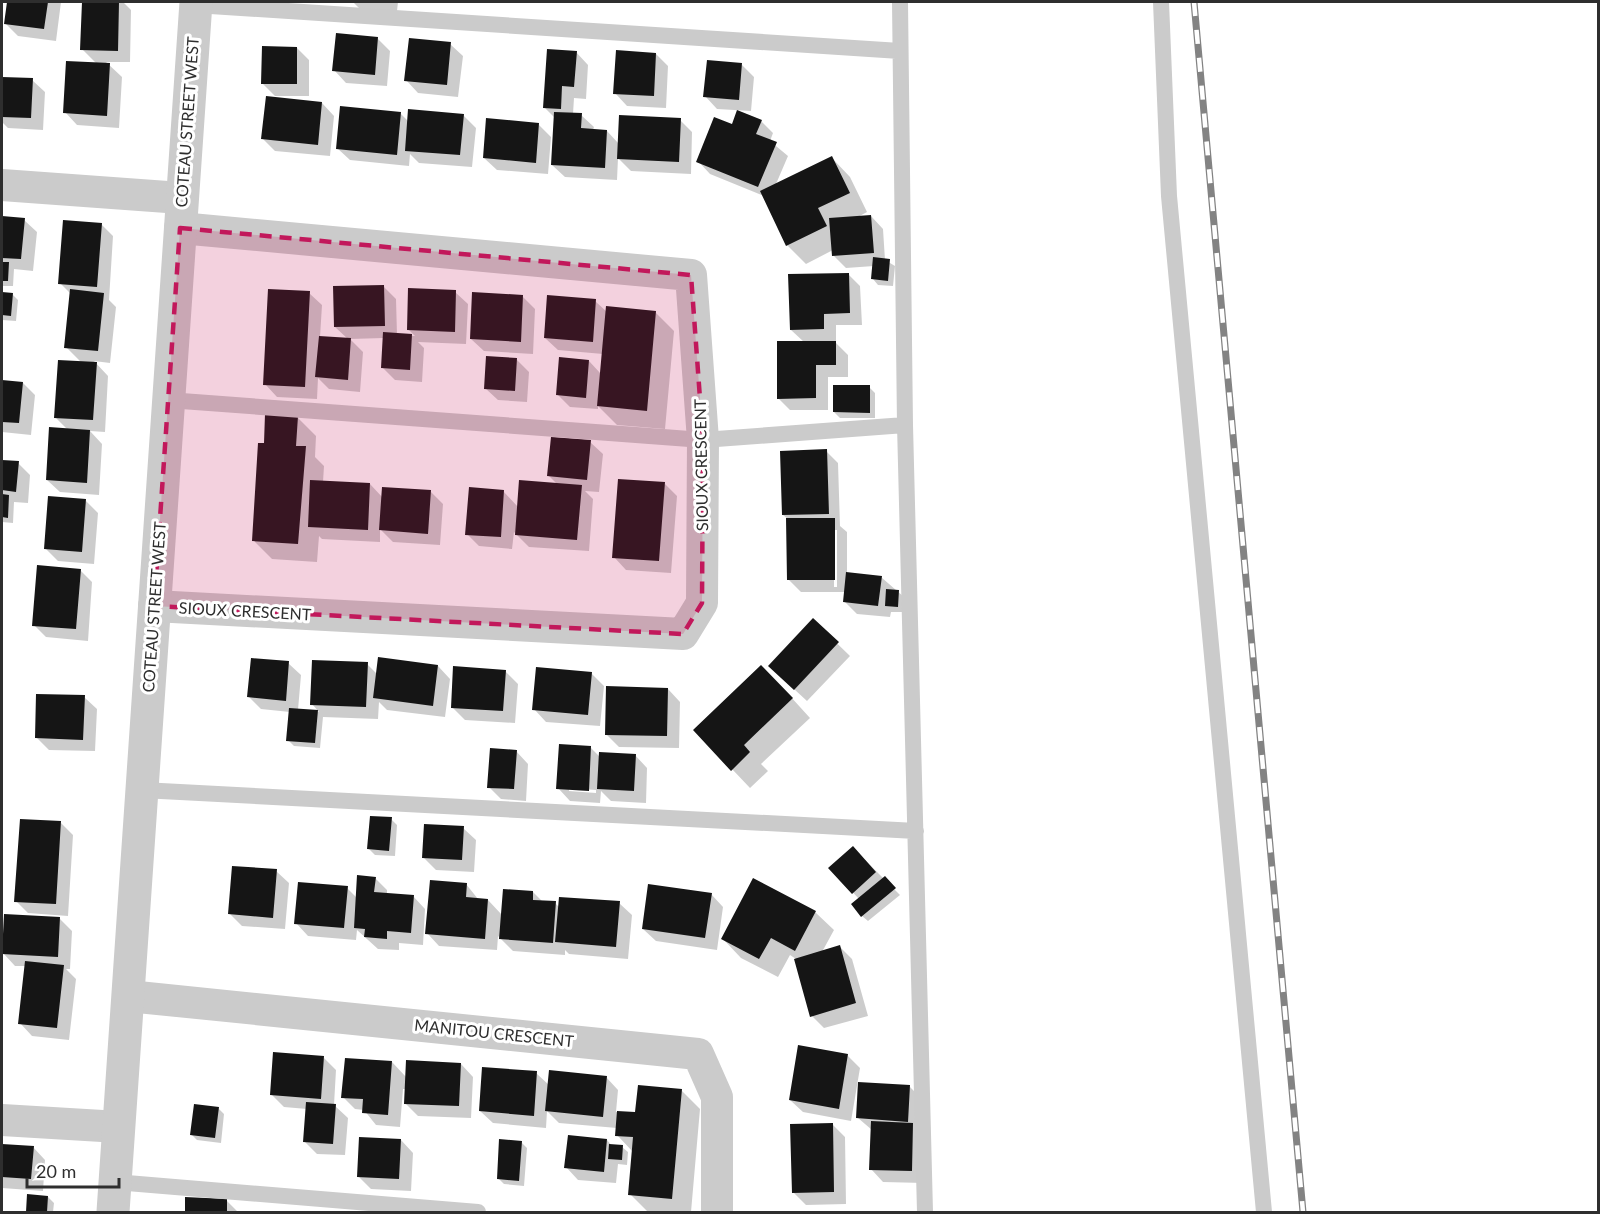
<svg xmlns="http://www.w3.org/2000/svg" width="1600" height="1214" viewBox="0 0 1600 1214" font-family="Lato,sans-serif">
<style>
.shadow{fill:#0003;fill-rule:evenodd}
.building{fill:#151515}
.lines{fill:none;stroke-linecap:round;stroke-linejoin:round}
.service{stroke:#cbcbcb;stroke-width:16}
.minor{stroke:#cbcbcb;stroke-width:32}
.tertiary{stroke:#cbcbcb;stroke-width:33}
.rail-casing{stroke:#838383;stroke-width:7}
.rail{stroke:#fff;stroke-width:4.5;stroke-dasharray:14;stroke-linecap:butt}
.marked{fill:#c2185b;fill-opacity:0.2;stroke:#c2185b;stroke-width:4.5;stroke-dasharray:12 8;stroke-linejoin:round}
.labels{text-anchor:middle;stroke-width:6;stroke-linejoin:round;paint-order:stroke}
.street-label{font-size:16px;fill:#2e2e2e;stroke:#fff}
</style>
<rect width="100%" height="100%" fill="#fff"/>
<!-- shadow -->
<path class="shadow" d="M9,2H61L56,41L18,36L6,24Z
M83,2H123L131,10L130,62H106L122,77L119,128L77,125L65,112L97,64L82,49Z
M353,2H398L397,11L360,9Z
M377,38L390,51L387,86L346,83L334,70Z
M450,44L463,56L458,97L418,93L406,80Z
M297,48L309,60V96H275L263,84Z
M576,52L588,65L586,99L574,98L573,114L581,115L594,127L593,130L607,131L619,144L680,120L692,132L691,174L631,171L618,158L617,180L565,177L552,165L555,118L545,108Z
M656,54L668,66L666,108L627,106L615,93Z
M742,65L754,77L751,111L717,109L705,96Z
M2,78L32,80L45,92L43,130L8,128L2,122Z
M322,103L334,116L330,156L275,151L263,139Z
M400,113L409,122L463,115L476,128L472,167L419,163L410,154L409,166L350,160L337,148Z
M761,121L773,133L770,141L788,156L776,184L832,158L850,177L867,212L856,218L871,216L883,229L885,260L895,266L893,286L878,285L873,279L874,266L846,268L834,256L833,250L806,264L787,245L764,196L710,174L698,161L733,126Z
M538,124L551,137L548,174L497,170L484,158Z
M2,218L24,220L37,232L33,271L14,269L13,286H2Z
M101,224L113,236L109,300L116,307L110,363L94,361L108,376L105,432L90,431L102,444L99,495L60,492L47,480L68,430L56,418L81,362L66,347L71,294L60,283Z
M848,274L860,286L862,325H836V343L848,355V377H828V410H790L778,398L804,342L791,330Z
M384,287L396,299L397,335L415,336L408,329L455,292L468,304L466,344L418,342L424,348L422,382L395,380L382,367L384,338L350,339L363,352L360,392L329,389L318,378L317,399L277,397L265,384L309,293L322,305L320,337L349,340L335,327Z
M2,294H12L18,300L16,321L2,320Z
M522,296L535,309L533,354L484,351L471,339Z
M595,301L607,312H655L674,331L665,429L617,425L598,406V409L570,407L558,395L589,361L601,374L603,354L558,350L545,338Z
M516,359L529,372L527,402L498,400L485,388Z
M2,381L23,383L35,395L31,435L2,432Z
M869,387L875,393V418H840L834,412Z
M297,417L316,436L315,457L324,466L323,482L370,484L383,498L431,492L443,504L440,545L393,542L380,529V542L322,539L319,536L317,562L272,559L253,540L265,445Z
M590,442L603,454L599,492L585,491L593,499L589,551L529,547L514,532L512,549L479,546L467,534L503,491L518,507L557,484L549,476Z
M826,451L838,463L840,526L847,532V573L881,577L904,597L903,612H891L890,617L857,614L844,601L845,592H801L788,579V519L783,515ZM834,530H837V587H834Z
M2,461L18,463L30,475L28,503L14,502L13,523L2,522Z
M665,484L677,496L671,573L626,570L614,557Z
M86,501L98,513L94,564L58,561L46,549Z
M80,570L92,582L88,641L46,637L34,625Z
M813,620L850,656L807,701L782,678Z
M288,663L301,675L298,710L319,712L312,704L367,664L377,674L438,666L450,679L445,717L387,710L379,702L378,719L323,717L320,748L294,746L288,740L290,712L261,709L249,697Z
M505,671L518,684L515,723L465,720L452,707Z
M591,673L604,686L600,726L546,722L534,709Z
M780,685L810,718L761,764L768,771L750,788L695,730Z
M668,689L680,702L679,748L619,747L606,734Z
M84,697L97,709L95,751L49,750L36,737Z
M591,748L600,757L635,755L647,768L646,803L611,801L601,791L600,803L570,801L558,788ZM569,788L596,790V793L569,791Z
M516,751L528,764L526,801L501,799L489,787Z
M391,819L397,825L395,856L375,855L369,849Z
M61,823L73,835L68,916L28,913L16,901Z
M463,828L476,840L474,872L436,870L423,857Z
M865,860L900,895L868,921L862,916L859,899L830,868Z
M276,871L289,883L285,929L242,926L230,914Z
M375,878L387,890V895L413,896L425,909L423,945L399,943V950L378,949L357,930L356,940L308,936L296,923L347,888L357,898Z
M466,884L478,899L488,900L502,915L533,892L543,902L555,903L560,908L619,903L632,915L628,959L569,954L565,950V955L513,951L498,936L497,950L439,946L427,933Z
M711,894L723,907L717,950L656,941L643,929Z
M815,912L834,930L822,952L840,947L852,959L868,1016L824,1028L812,1016L796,959L790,955L778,977L741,958L723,939Z
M60,919L72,931L70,969H66L76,979L69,1040L32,1036L20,1023L26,966H15L3,953Z
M847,1055L860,1068L851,1121L803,1112L790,1100Z
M324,1058L336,1070L334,1105L348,1118L345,1155L317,1154L304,1141L307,1109L284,1107L272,1095Z
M392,1062L406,1077L461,1064L473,1077L471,1118L418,1116L405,1103L406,1089H403L400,1127L376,1125L364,1110L355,1109L343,1097Z
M536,1073L549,1085L606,1077L618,1090L616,1112L637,1114L681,1090L700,1109L691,1212H648L630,1194L633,1152L617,1135V1128L559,1123L547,1111L546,1128L493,1123L480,1111Z
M910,1087L922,1099L924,1183L883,1182L871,1169L872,1130L858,1118Z
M218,1108L224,1114L221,1143L197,1140L191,1134Z
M832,1124L845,1137L846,1204L806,1205L793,1192Z
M401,1140L413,1153L411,1191L371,1189L359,1177Z
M607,1140L612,1146L622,1147L628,1152L627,1165L618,1164L616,1183L578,1180L566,1167Z
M521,1142L527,1148L524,1186L504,1184L498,1178Z
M2,1145L33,1147L45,1160L43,1191L2,1188Z
M29,1196L48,1197L54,1203L53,1212H27Z
M187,1199L227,1201L238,1212H186Z"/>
<!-- building -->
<path class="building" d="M7,2H48L44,29L4,24Z
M82,2H119L118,51L80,50Z
M336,33L378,37L375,75L332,71Z
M409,38L451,42L447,85L404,81Z
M262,46L297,47V84H261Z
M547,49L577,51L574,87L562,86L561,109L543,108Z
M616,50L656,53L654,96L613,94Z
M707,60L742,63L739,100L703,97Z
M66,61L110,63L107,116L63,113Z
M2,77L33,78L31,118L2,117Z
M266,96L322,102L318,145L261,139Z
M340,106L401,112L397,155L336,149Z
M408,109L464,114L460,155L405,151Z
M737,110L762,120L756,134L777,142L758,187L696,162L714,117L732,124Z
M554,112L582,113L581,128L607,130L605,168L551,165Z
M619,115L681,118L679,162L617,159Z
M486,118L539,123L536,163L483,158Z
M832,156L850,193L818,208L827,226L786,246L760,191Z
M871,215L874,253L832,256L829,218Z
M2,216L25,218L21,259L2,258Z
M63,220L102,223L97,287L58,284Z
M873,257L890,259L888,281L871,279Z
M2,262H9L8,281H2Z
M849,273L850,313L824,314V329L790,330L788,274Z
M384,285L385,326L334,327L333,286Z
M408,288L456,290L455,332L407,330Z
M70,289L104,293L98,351L64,348Z
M268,289L310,291L305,387L263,385Z
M2,292L13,293L11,316L2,315Z
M472,292L523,295L521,342L470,339Z
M547,295L596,299L593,342L544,338Z
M606,306L656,311L647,411L597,406Z
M383,332L412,334L410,370L381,368Z
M319,336L351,338L348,380L315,377Z
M777,341H836V365H816V398L777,399Z
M486,356L517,358L515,391L484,389Z
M559,357L589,360L586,398L556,395Z
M58,360L97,362L93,420L54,418Z
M2,380L23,382L19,423L2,422Z
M833,385H870V413L833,412Z
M265,414L298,416L296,446H306L298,544L252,541L258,443H264Z
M49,427L90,430L87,483L46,480Z
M551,437L591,440L587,480L547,476Z
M827,449L829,514L782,515L780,451Z
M2,460L19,461L16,492L2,490Z
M618,479L665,482L659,561L612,558Z
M310,480L370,483L368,530L308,527Z
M519,480L582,485L577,540L515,535Z
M382,487L431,490L428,534L379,530Z
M469,487L504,490L501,537L465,535Z
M2,494L9,495L8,518L2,517Z
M48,496L86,499L82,552L44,549Z
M786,518H835V580H787Z
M37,565L81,569L76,629L32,626Z
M846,572L882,576L878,606L843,602Z
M886,589L899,590L898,607L885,606Z
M813,618L839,642L794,690L768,666Z
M378,657L438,665L433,706L373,698Z
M251,658L289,661L286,701L247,697Z
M312,660L368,662L366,707L310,705Z
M761,665L793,698L744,745L750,752L731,771L693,730Z
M453,666L506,670L503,711L451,708Z
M536,667L592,672L588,715L532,710Z
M606,686L668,688L667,736L605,735Z
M36,694L85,695L83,740L35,738Z
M289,708L318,710L315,743L286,741Z
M559,744L591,746L589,791L556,789Z
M490,748L517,750L514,789L487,788Z
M599,752L636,754L634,791L597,789Z
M370,816L392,817L389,851L367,849Z
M20,819L61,821L56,904L14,902Z
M424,824L464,826L462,860L422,858Z
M853,846L876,872L852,894L828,868Z
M232,866L277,869L273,918L228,914Z
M357,875L376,877L374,892L414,895L411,933L387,931V939L364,937L365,929L354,928Z
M885,876L896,888L861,917L851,904Z
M753,878L816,911L795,951L771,938L759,959L721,939Z
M430,880L467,883L466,897L488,899L485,939L425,934Z
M298,882L348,886L344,928L294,924Z
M648,884L712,893L705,938L642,929Z
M503,889L533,891V900L556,901L553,943L499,939Z
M559,897L620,901L616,947L555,942Z
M4,914L60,917L58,957L2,954Z
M840,945L856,1003L810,1017L794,959Z
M25,961L64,965L57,1028L18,1024Z
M798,1045L848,1054L839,1109L789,1100Z
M273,1052L324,1056L321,1099L270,1095Z
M345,1058L392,1061L388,1115L362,1113L363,1099L341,1098Z
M406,1060L461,1063L459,1106L404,1104Z
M482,1067L537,1071L534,1116L479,1111Z
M549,1070L607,1076L603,1117L545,1111Z
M858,1082L910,1085L908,1122L856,1118Z
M638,1085L682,1089L672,1199L628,1195L633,1137L615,1136L617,1111L635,1112Z
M306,1102L336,1104L333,1144L303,1142Z
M194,1104L219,1107L215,1138L190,1135Z
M871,1121L913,1123L912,1171L869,1170Z
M833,1123L834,1192L792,1193L790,1124Z
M568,1135L607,1139L604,1172L564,1168Z
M359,1137L401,1139L399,1179L357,1177Z
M499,1139L522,1141L519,1181L497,1179Z
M2,1144L34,1146L31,1179L2,1177Z
M609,1144L623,1145L622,1160L608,1159Z
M27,1194L48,1196L47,1212H26Z
M185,1197L227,1199V1212H185Z"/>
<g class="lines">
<!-- service -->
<path class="service" d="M900,2L905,425L925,1212
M1161,2L1169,196L1264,1212
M195,5L900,51
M168,400L703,440L905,425
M142,790L916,831
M115,1182L478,1212"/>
<!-- minor -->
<path class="minor" d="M2,185L181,198
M154,606L683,634L702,603L703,440L691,275L180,228
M128,996L698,1054L717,1097V1212
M2,1120L119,1127"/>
<!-- tertiary -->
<path class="tertiary" d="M113,1212L196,2"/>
<!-- rail casing -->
<g class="rail-casing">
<path id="rail" d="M1194,2L1303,1212"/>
</g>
<!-- rail -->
<use href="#rail" class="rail"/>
</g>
<!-- marked area -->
<path class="marked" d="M180,228L691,275L703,440L702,603L683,634L154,606Z"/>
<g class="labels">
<!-- street labels -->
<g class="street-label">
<text transform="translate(187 122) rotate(-86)" y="6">COTEAU STREET WEST</text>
<text transform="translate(701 465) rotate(-91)" y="6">SIOUX CRESCENT</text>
<text transform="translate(154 607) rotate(-86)" y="6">COTEAU STREET WEST</text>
<text transform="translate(245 611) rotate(3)" y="6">SIOUX CRESCENT</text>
<text transform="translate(494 1033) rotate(6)" y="6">MANITOU CRESCENT</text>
</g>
</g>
<!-- border -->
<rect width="1600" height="1214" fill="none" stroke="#2e2e2e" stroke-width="6"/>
<!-- scale -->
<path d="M27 1178v9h92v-9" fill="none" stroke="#2e2e2e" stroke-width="3"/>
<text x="36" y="1178" font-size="18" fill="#2e2e2e" stroke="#ffffff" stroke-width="4.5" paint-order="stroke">20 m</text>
</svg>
